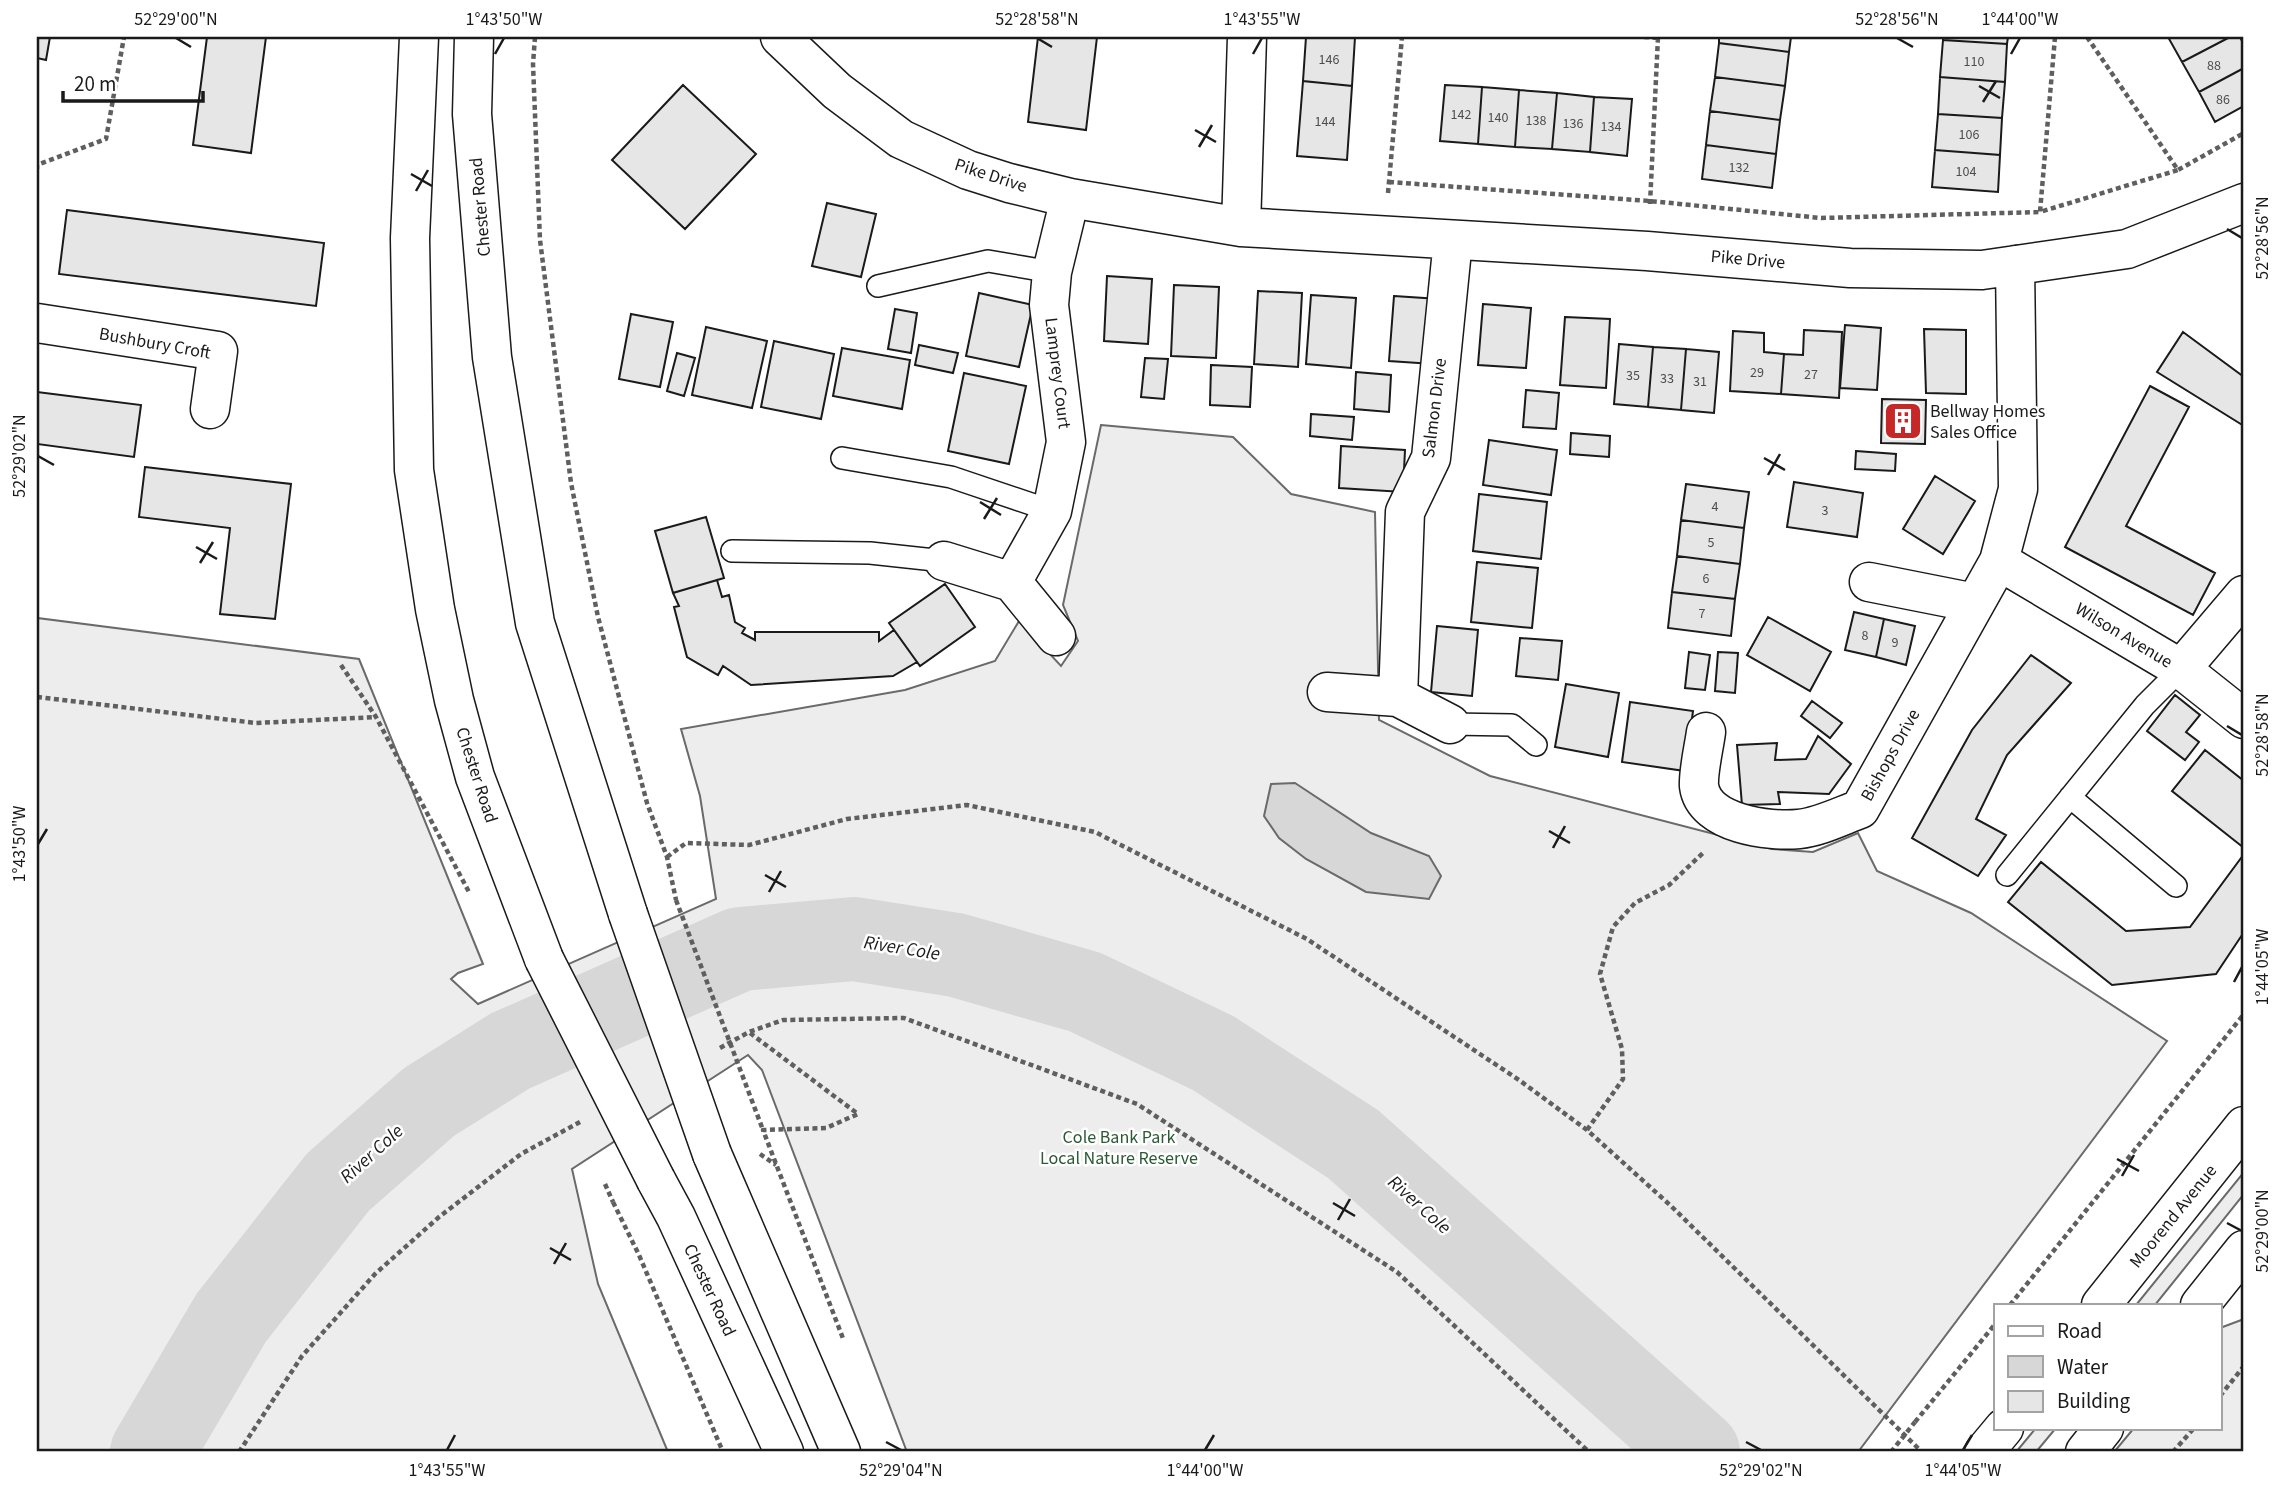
<svg xmlns="http://www.w3.org/2000/svg" width="2281" height="1489" viewBox="0 0 2281 1489" font-family="'Source Sans 3',sans-serif">
<style>
.built{fill:#ededed;stroke:#6a6a6a;stroke-width:2}
.water{fill:#d7d7d7;stroke:#6a6a6a;stroke-width:2}
.lines{fill:none;stroke-linecap:round;stroke-linejoin:round}
.river{stroke:#d7d7d7;stroke-width:84}
.building{fill:#e6e6e6;stroke:#1a1a1a;stroke-width:2}
.lane-casing{stroke:#1a1a1a;stroke-width:24}
.street-casing{stroke:#1a1a1a;stroke-width:41}
.secondary-casing{stroke:#1a1a1a;stroke-width:41}
.highway-casing{stroke:#1a1a1a;stroke-width:41}
.path{stroke:#5f5f5f;stroke-width:4.5;stroke-dasharray:5 3.5;stroke-linecap:butt}
.lane{stroke:#fff;stroke-width:21}
.street{stroke:#fff;stroke-width:38}
.secondary{stroke:#fff;stroke-width:38}
.highway{stroke:#fff;stroke-width:38}
.highway-bridge-casing{stroke:#1a1a1a;stroke-width:41;stroke-linecap:butt}
.path-bridge{stroke:#5f5f5f;stroke-width:4.5;stroke-dasharray:5 3.5;stroke-linecap:butt}
.highway-bridge{stroke:#fff;stroke-width:38}
.ticks{fill:none;stroke:#1a1a1a;stroke-width:2.5}
.labels{text-anchor:middle;stroke-width:5;stroke-linejoin:round;paint-order:stroke}
.number-label{font-size:14px;fill:#4d4d4d}
.street-label{font-size:18px;fill:#1a1a1a;stroke:#fff}
.poi-label{font-size:18px;fill:#1a1a1a;stroke:#fff;text-anchor:start}
.park-label{font-size:18px;fill:#2b5a34;stroke:#fff}
.water-label{font-size:19px;font-style:italic;fill:#1a1a1a;stroke:#fff}
.neatline{fill:none;stroke:#1a1a1a;stroke-width:2.5}
.ticks-label{font-size:18px;text-anchor:middle;fill:#1a1a1a}
</style>
<rect width="100%" height="100%" fill="#fff"/>
<!-- built -->
<path class="built" d="M1101,425L1233,437L1291,494L1375,512L1379,720L1490,776L1772,849L1813,852L1858,833L1877,871L1971,913L2167,1041L1858,1452H907L762,1070L748,1055L572,1169L598,1284L668,1452H37V618L359,659L483,964L458,973L451,979L478,1004L716,899L700,796L681,729L905,690L995,661L1019,621L1061,666L1078,641L1063,605Z
M2244,1172V1194L2155,1305H2136Z
M2244,1319V1452H2114L2134,1428H2220V1328Z
M2036,1428H2056L2036,1452H2016Z"/>
<!-- water -->
<path class="water" d="M1295,783L1371,833L1429,856L1441,876L1429,899L1366,892L1306,859L1279,838L1264,816L1271,784Z"/>
<g class="lines">
<!-- river -->
<path class="river" d="M152,1452L231,1318L338,1182L429,1102L510,1051L740,949L854,939L956,955L1085,992L1213,1053L1353,1144L1698,1452"/>
</g>
<!-- building -->
<path class="building" d="M37,37H50L46,60L37,58Z
M207,37H266L251,153L193,145Z
M1038,37H1097L1086,130L1028,122Z
M1306,37H1355L1352,86L1303,81Z
M1719,37H1791L1789,52L1719,43Z
M1943,37H2008L2007,44L1943,40Z
M2168,37H2230L2182,62Z
M2230,37H2240L2244,45V68L2199,92L2182,62Z
M1943,40L2007,44L2005,82L1940,77Z
M1719,43L1789,52L1785,86L1715,77Z
M2244,68V106L2215,122L2199,92Z
M1715,77L1785,86L1780,120L1710,111Z
M1940,77L2005,82L2002,118L1938,114Z
M1303,81L1352,86L1347,160L1297,156Z
M683,85L756,154L685,229L612,160Z
M1445,85L1482,87L1478,144L1440,141Z
M1482,87L1519,90L1515,147L1478,144Z
M1519,90L1557,93L1552,149L1515,147Z
M1557,93L1594,97L1590,152L1552,149Z
M1594,97L1632,99L1627,156L1590,152Z
M1710,111L1780,120L1776,154L1706,145Z
M1938,114L2002,118L2000,155L1935,150Z
M1706,145L1776,154L1772,188L1702,179Z
M1935,150L2000,155L1998,192L1932,187Z
M827,203L876,214L861,277L812,266Z
M67,210L324,243L316,306L59,274Z
M1107,276L1152,279L1148,344L1104,341Z
M1174,285L1219,287L1216,358L1171,356Z
M1258,291L1302,293L1298,367L1254,364Z
M979,293L1033,305L1019,367L966,356Z
M1311,295L1356,298L1351,368L1306,364Z
M1394,296L1439,299L1433,364L1389,361Z
M1483,304L1531,308L1526,368L1478,365Z
M895,309L917,313L911,353L888,349Z
M631,314L673,322L660,387L619,379Z
M1565,317L1610,319L1606,388L1560,385Z
M1845,325L1881,328L1877,390L1840,388Z
M706,327L767,341L752,408L692,395Z
M1924,329L1966,330V394L1926,393Z
M1804,330L1842,332L1839,398L1781,394L1784,354L1803,355Z
M1733,331L1764,333V352L1784,354L1781,394L1730,391Z
M2183,332L2244,377V426L2157,372Z
M774,341L834,354L821,419L761,407Z
M1619,344L1653,347L1648,407L1614,404Z
M919,345L958,353L953,373L915,365Z
M1653,347L1686,349L1681,410L1648,407Z
M842,348L910,360L902,409L833,396Z
M1686,349L1719,352L1714,413L1681,410Z
M677,353L695,358L684,396L667,391Z
M1145,358L1168,359L1164,399L1141,397Z
M1211,365L1252,367L1250,407L1210,405Z
M1356,372L1391,375L1389,412L1354,409Z
M964,373L1026,386L1009,464L948,451Z
M2150,386L2189,407L2126,526L2215,573L2193,615L2065,547Z
M1526,390L1559,393L1556,429L1523,427Z
M37,392L141,405L134,457L37,444Z
M1882,399L1926,400L1925,444L1881,443Z
M1311,414L1354,417L1352,440L1310,436Z
M1571,433L1610,436L1609,457L1570,454Z
M1489,440L1557,450L1551,495L1483,485Z
M1341,446L1405,450L1403,492L1339,488Z
M1856,451L1896,454L1895,471L1855,469Z
M145,467L291,484L275,619L220,614L230,528L139,517Z
M1935,476L1975,501L1943,554L1903,529Z
M1794,482L1863,493L1857,537L1787,527Z
M1686,484L1749,492L1744,528L1681,520Z
M1479,494L1547,502L1541,559L1473,551Z
M706,517L724,578L673,593L655,531Z
M1681,520L1744,528L1740,564L1677,556Z
M1677,556L1740,564L1735,599L1672,592Z
M1477,562L1538,568L1532,628L1471,622Z
M717,580L722,597L729,595L735,622L745,628L742,633L755,640V632H879V641L894,630L917,662L893,676L751,685L723,666L718,675L687,657L674,607L679,606L673,593Z
M945,584L975,627L920,666L889,623Z
M1672,592L1735,599L1731,636L1668,628Z
M1854,612L1884,619L1876,657L1845,650Z
M1768,617L1831,652L1810,691L1747,655Z
M1884,619L1915,626L1906,665L1876,657Z
M1437,626L1478,630L1472,696L1431,692Z
M1520,638L1562,641L1558,680L1516,676Z
M1689,652L1710,655L1705,690L1685,688Z
M1718,652L1738,653L1735,693L1715,691Z
M2031,655L2071,683L2007,755L1976,819L2006,835L1978,876L1912,838L1972,730Z
M1566,684L1619,693L1608,757L1555,747Z
M2175,695L2200,715L2186,732L2199,742L2185,760L2147,731Z
M1812,701L1842,723L1830,738L1801,716Z
M1630,702L1693,711L1685,771L1622,762Z
M1818,736L1851,764L1829,794L1778,792L1780,804L1742,805L1737,745L1777,743L1775,760L1806,759Z
M2205,750L2244,781V848L2172,791Z
M2244,854V932L2216,974L2112,985L2008,902L2041,862L2126,931L2190,927Z"/>
<g class="lines">
<!-- lane casing -->
<g class="lane-casing">
<path id="lane" d="M878,286L988,261L1052,272
M842,458L951,477L1052,511
M732,551L870,553L944,561
M1450,724L1512,725L1536,745
M2070,797L2176,886
M2007,875L2145,705L2181,669"/>
</g>
<!-- street casing -->
<g class="street-casing">
<path id="street" d="M780,37L837,91L901,139L968,170L1009,183L1070,198L1241,227L1647,251L1850,268L1982,270L2127,249L2244,203
M1241,227L1247,37
M37,323L218,351L210,409
M944,561L1012,582L1056,636
M1999,561L2181,669L2244,719
M1012,582L1052,511L1066,442L1049,305L1052,272L1070,198
M1869,582L1975,603
M2181,669L2244,595
M1327,692L1398,697L1450,724
M1398,697L1405,512L1431,458L1453,240
M1706,732C1704,747 1698,772 1699,786C1704,824 1769,832 1799,829C1819,827 1841,816 1860,809L1999,561L2018,489L2015,265"/>
</g>
<!-- secondary casing -->
<g class="secondary-casing">
<path id="secondary" d="M2101,1305L2244,1126
M2200,1305L2244,1250
M1984,1452L2004,1428
M2085,1452L2104,1428"/>
</g>
<!-- highway casing -->
<g class="highway-casing">
<path id="highway" d="M419,37L410,238L414,470L435,609L454,700L475,777L544,959
M474,37L472,114L492,357L535,623L628,914
M712,1154L841,1452
M656,1180L676,1217L784,1452"/>
</g>
<!-- path -->
<path class="path" d="M535,37L533,64L540,240L571,483L598,617L647,803L667,857L676,900
M1644,37L1658,38
M2055,37L2040,212L2178,170
M2087,37L2178,170L2244,133
M37,169V165L106,139L124,37
M1389,182L1650,201L1821,218L2040,212
M1388,193L1402,37
M1650,204L1658,37
M341,665L376,717L469,892
M37,697L256,723L376,717
M667,857L686,843L749,845L847,819L967,805L1095,832L1307,939L1519,1080L1587,1130L1670,1205L1922,1452
M750,1033L858,1114L826,1128L763,1130L844,1341
M720,1048L749,1032L783,1020L904,1018L1137,1104L1397,1272L1589,1452
M1587,1130L1623,1079L1622,1049L1600,974L1613,927L1635,903L1669,885L1703,853
M760,1154L776,1165
M613,1202L639,1255L723,1452
M2010,1305L2244,1014
M2220,1396L2244,1366
M1915,1422L1996,1323
M239,1452L302,1356L375,1274L439,1217L521,1154L580,1122
M2173,1452L2194,1428"/>
<!-- lane -->
<use href="#lane" class="lane"/>
<!-- street -->
<use href="#street" class="street"/>
<!-- secondary -->
<use href="#secondary" class="secondary"/>
<!-- highway -->
<use href="#highway" class="highway"/>
<!-- highway-bridge casing -->
<g class="highway-bridge-casing">
<path id="highway-bridge" d="M628,914L712,1154
M544,959L656,1180"/>
</g>
<!-- path-bridge -->
<path class="path-bridge" d="M676,900L763,1130
M605,1184L613,1202
M1891,1452L1915,1422"/>
<!-- highway-bridge -->
<use href="#highway-bridge" class="highway-bridge"/>
</g>
<!-- ticks -->
<path class="ticks" d="M176,38L191,47M1037,38L1052,47M1897,38L1913,47M495,54L504,38M1253,54L1262,38M2011,54L2020,38M1979,86L2000,98M1983,102L1996,81M1195,130L1216,142M1199,147L1212,125M411,174L432,186M416,191L428,170M2227,229L2242,238M38,456L54,465M1764,458L1785,470M1768,475L1780,454M980,502L1001,515M984,519L997,498M196,547L217,559M200,563L213,542M2227,726L2242,735M1549,831L1570,843M38,844L47,829M1553,848L1565,826M765,875L786,887M769,892L781,871M2234,982L2242,967M2117,1159L2139,1171M2122,1176L2134,1155M1333,1203L1355,1216M1338,1220L1350,1199M2227,1223L2242,1231M550,1248L571,1260M554,1264L566,1243M886,1442L901,1450M1746,1442L1761,1450M447,1450L455,1435M1205,1450L1214,1435M1963,1450L1972,1435"/>
<!-- icons -->
<defs>
<g id="building-square" transform="scale(2.0125)"><rect x="-9" y="-9" width="18" height="18" rx="4" fill="#c62828" stroke="#fff"/><path d="M-4-6H4V6H1V3H-1V6H-4ZM-2.5-4.3h1.7v1.8h-1.7ZM.8-4.3h1.7v1.8H.8ZM-2.5-1h1.7V.8h-1.7ZM.8-1h1.7V.8H.8Z" fill="#fff"/></g>
</defs>
<g fill-rule="evenodd">
<use href="#building-square" x="1903" y="421"/>
</g>
<g class="labels">
<!-- number labels -->
<g class="number-label">
<text x="1329" y="64">146</text>
<text x="1974" y="66">110</text>
<text x="2214" y="70">88</text>
<text x="2223" y="104">86</text>
<text x="1461" y="119">142</text>
<text x="1498" y="122">140</text>
<text x="1536" y="125">138</text>
<text x="1325" y="126">144</text>
<text x="1573" y="128">136</text>
<text x="1611" y="131">134</text>
<text x="1969" y="139">106</text>
<text x="1739" y="172">132</text>
<text x="1966" y="176">104</text>
<text x="1757" y="377">29</text>
<text x="1811" y="379">27</text>
<text x="1633" y="380">35</text>
<text x="1667" y="383">33</text>
<text x="1700" y="386">31</text>
<text x="1715" y="511">4</text>
<text x="1825" y="515">3</text>
<text x="1711" y="547">5</text>
<text x="1706" y="583">6</text>
<text x="1702" y="618">7</text>
<text x="1865" y="640">8</text>
<text x="1895" y="647">9</text>
</g>
<!-- street labels -->
<g class="street-label">
<text transform="translate(991 175) rotate(18)" y="6">Pike Drive</text>
<text transform="translate(480 207) rotate(-95)" y="6">Chester Road</text>
<text transform="translate(1748 259) rotate(5)" y="6">Pike Drive</text>
<text transform="translate(155 343) rotate(10)" y="6">Bushbury Croft</text>
<text transform="translate(1058 373) rotate(83)" y="6">Lamprey Court</text>
<text transform="translate(1434 408) rotate(-83)" y="6">Salmon Drive</text>
<text transform="translate(2124 635) rotate(31)" y="6">Wilson Avenue</text>
<text transform="translate(1890 755) rotate(-61)" y="6">Bishops Drive</text>
<text transform="translate(477 775) rotate(72)" y="6">Chester Road</text>
<text transform="translate(2173 1216) rotate(-51)" y="6">Moorend Avenue</text>
<text transform="translate(710 1290) rotate(65)" y="6">Chester Road</text>
</g>
<!-- poi labels -->
<g class="poi-label">
<text x="1930" y="417">Bellway Homes<tspan x="1930" dy="21">Sales Office</tspan></text>
</g>
<!-- park labels -->
<g class="park-label">
<text x="1119" y="1143">Cole Bank Park<tspan x="1119" dy="21">Local Nature Reserve</tspan></text>
</g>
<!-- water labels -->
<g class="water-label">
<text transform="translate(902 947) rotate(9)" y="7">River Cole</text>
<text transform="translate(371 1153) rotate(-42)" y="7">River Cole</text>
<text transform="translate(1420 1204) rotate(42)" y="7">River Cole</text>
</g>
</g>
<!-- border -->
<rect width="2281" height="1489" fill="none" stroke="#ffffff" stroke-width="77"/>
<!-- legend -->
<rect x="1994" y="1304" width="228" height="126" fill="#ffffff" stroke="#a3a3a3" stroke-width="2"/>
<rect x="2008" y="1326" width="35" height="10" fill="#ffffff" stroke="#a3a3a3" stroke-width="2"/>
<text x="2057" y="1338" font-size="21" fill="#1a1a1a">Road</text>
<rect x="2008" y="1356" width="35" height="21" fill="#d7d7d7" stroke="#a3a3a3" stroke-width="2"/>
<text x="2057" y="1374" font-size="21" fill="#1a1a1a">Water</text>
<rect x="2008" y="1391" width="35" height="21" fill="#e6e6e6" stroke="#a3a3a3" stroke-width="2"/>
<text x="2057" y="1408" font-size="21" fill="#1a1a1a">Building</text>
<!-- scale -->
<path d="M63 91v10h140v-10" fill="none" stroke="#1a1a1a" stroke-width="3.5"/>
<text x="74" y="91" font-size="21" fill="#1a1a1a" stroke="#ffffff" stroke-width="5" paint-order="stroke">20 m</text>
<rect x="38" y="38" width="2204" height="1412" class="neatline"/>
<g class="ticks-label">
<text x="176" y="25">52°29'00"N</text>
<text x="504" y="25">1°43'50"W</text>
<text x="1037" y="25">52°28'58"N</text>
<text x="1262" y="25">1°43'55"W</text>
<text x="1897" y="25">52°28'56"N</text>
<text x="2020" y="25">1°44'00"W</text>
<text transform="translate(2262 238) rotate(-90)" y="6">52°28'56"N</text>
<text transform="translate(19 456) rotate(-90)" y="6">52°29'02"N</text>
<text transform="translate(2262 735) rotate(-90)" y="6">52°28'58"N</text>
<text transform="translate(19 844) rotate(-90)" y="6">1°43'50"W</text>
<text transform="translate(2262 967) rotate(-90)" y="6">1°44'05"W</text>
<text transform="translate(2262 1231) rotate(-90)" y="6">52°29'00"N</text>
<text x="447" y="1476">1°43'55"W</text>
<text x="901" y="1476">52°29'04"N</text>
<text x="1205" y="1476">1°44'00"W</text>
<text x="1761" y="1476">52°29'02"N</text>
<text x="1963" y="1476">1°44'05"W</text>
</g>
</svg>
